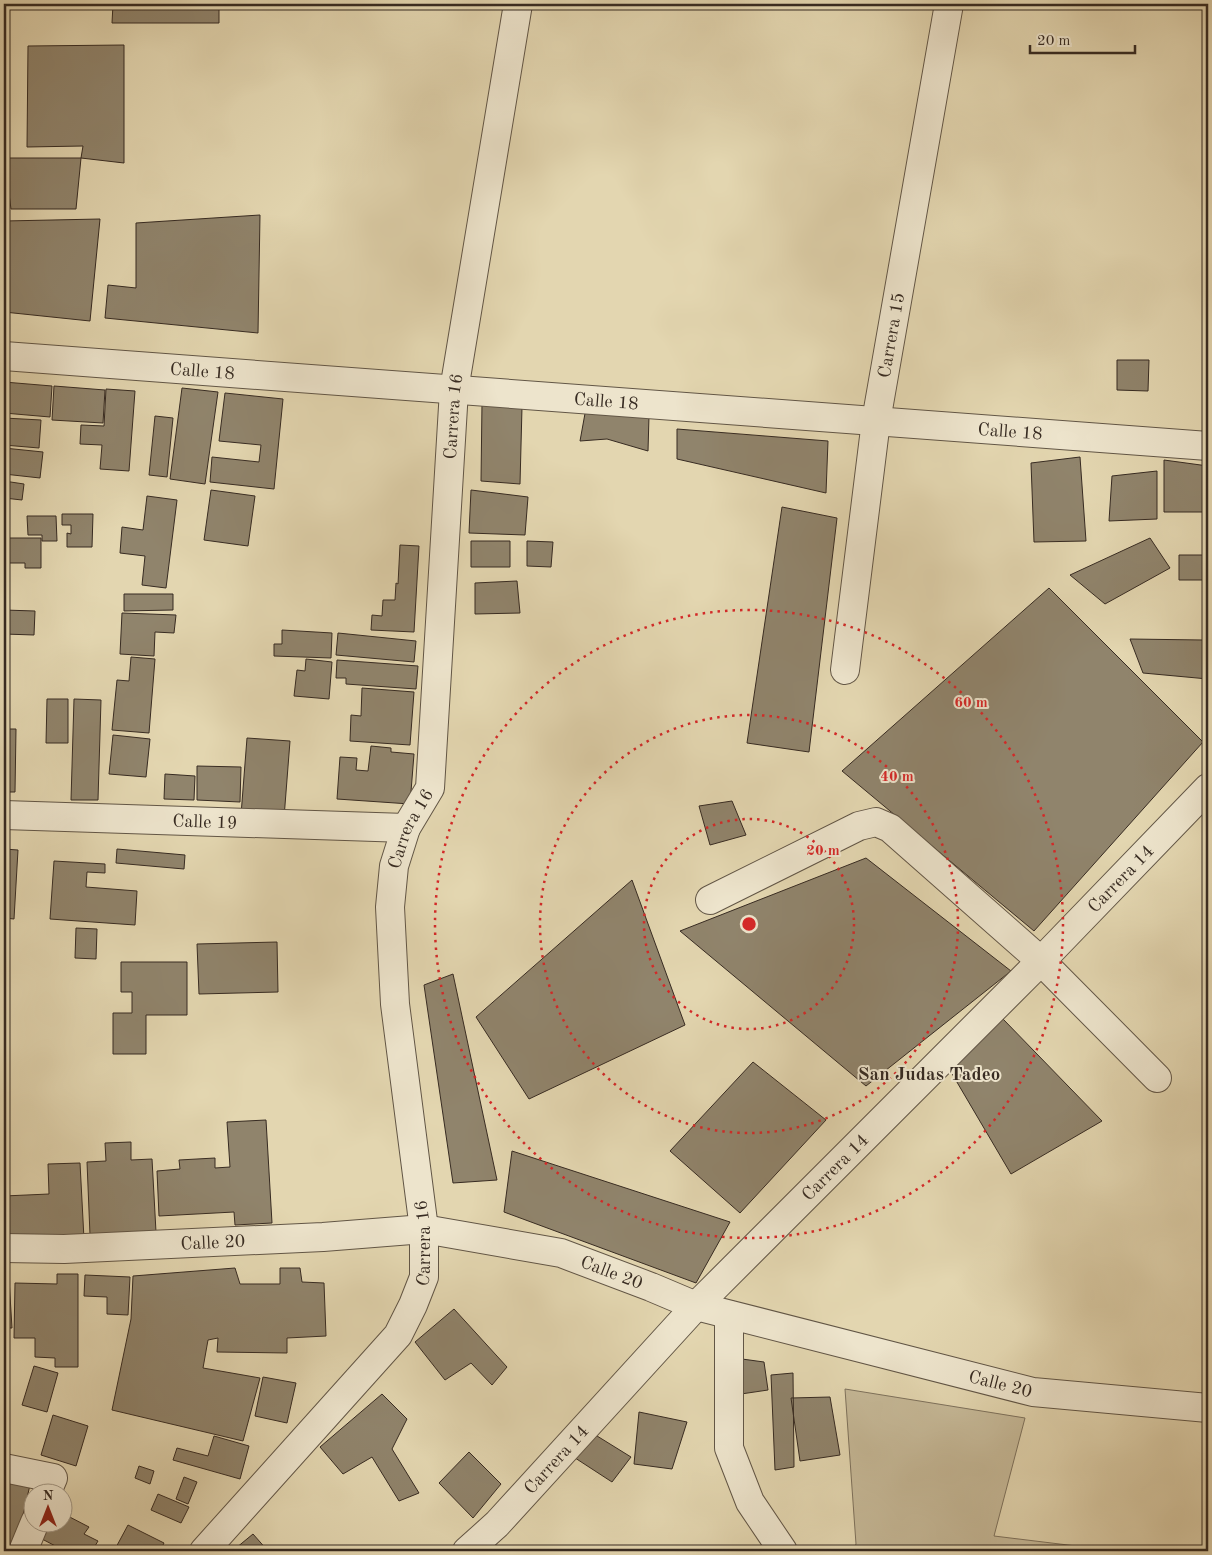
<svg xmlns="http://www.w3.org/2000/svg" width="1212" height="1555" viewBox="0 0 1212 1555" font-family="'Old Standard TT',serif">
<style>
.green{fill:#c6b998;stroke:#7e725d}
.building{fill:#90846c;stroke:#372b22}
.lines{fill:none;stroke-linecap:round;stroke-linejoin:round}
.minor-casing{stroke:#625646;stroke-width:30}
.minor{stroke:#ede4cc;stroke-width:28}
.ring{fill:none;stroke:#d62828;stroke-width:2.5;stroke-dasharray:2.5 5}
.labels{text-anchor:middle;stroke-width:4;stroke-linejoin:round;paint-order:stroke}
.street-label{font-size:18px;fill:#372b22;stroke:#ede4cc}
.neighbourhood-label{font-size:19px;font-weight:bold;fill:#372b22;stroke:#ede4cc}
.centre{fill:#d62828;stroke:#ede4cc;stroke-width:2.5}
.ring-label{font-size:15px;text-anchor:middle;font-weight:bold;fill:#d62828;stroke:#ede4cc;stroke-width:4;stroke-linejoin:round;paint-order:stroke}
</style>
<rect width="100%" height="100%" fill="#e3d6b0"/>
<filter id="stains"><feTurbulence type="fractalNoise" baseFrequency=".004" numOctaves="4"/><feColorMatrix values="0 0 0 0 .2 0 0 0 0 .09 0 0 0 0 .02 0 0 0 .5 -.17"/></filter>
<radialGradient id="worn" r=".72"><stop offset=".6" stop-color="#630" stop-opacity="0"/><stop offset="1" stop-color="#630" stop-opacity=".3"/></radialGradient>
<!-- green -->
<path class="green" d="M845,1389L1025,1418L994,1536L1117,1551H853L856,1544Z"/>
<!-- building -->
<path class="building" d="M113,4H219V23H112Z
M124,45V163L81,158L83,146L27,147L28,46Z
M4,158H81L76,209H11L9,194H4Z
M260,215L258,333L105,318L108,285L136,288V223Z
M100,219L90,321L4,312V221Z
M1117,360H1149L1148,391L1117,390Z
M4,382L52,386L50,417L4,413Z
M54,386L105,390L103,423L52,420Z
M182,388L218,392L205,484L170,479Z
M106,389L135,391L129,471L100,469L102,445L80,444L81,425L104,426Z
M225,393L283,399L274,489L210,482L212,457L259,462L261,445L219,441Z
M482,403L522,407L520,484L481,481Z
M586,408L649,416L648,451L607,439L580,441Z
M155,416L173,418L167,477L149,475Z
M4,418L41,420L39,448L4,445Z
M677,429L828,441L826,493L677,459Z
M4,448L43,452L40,478L4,474Z
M1080,457L1086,541L1034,542L1031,463Z
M1164,460L1208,466V512H1164Z
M1157,471V519L1109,521L1112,476Z
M4,481L24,484L22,500L4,498Z
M211,490L255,496L248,546L204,540Z
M471,490L528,497L525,535L469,533Z
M147,496L177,500L166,588L142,585L145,556L120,553L122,527L143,530Z
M782,507L837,518L809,752L747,743Z
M62,514H93L92,547H67V533L71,534V525H62Z
M27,516H56L57,541H42V535H28Z
M4,538H41V568H25V563H4Z
M1150,538L1170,568L1105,604L1070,575Z
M471,541H510V567H471Z
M527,541L553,542L551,567L527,566Z
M400,545L419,546L414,632L371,630L372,615L382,616L383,600H395L396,583L398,584Z
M1179,555H1206L1203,580H1179Z
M517,581L520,613L475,614V583Z
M1049,588L1203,742L1034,931L842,771Z
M124,594H173V610L124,611Z
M4,610L35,611L34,635L4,634Z
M122,613L176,615L174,633L155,632L154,656L120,654Z
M282,630L332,633L331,658L274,656V644H282Z
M338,633L416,641L414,662L336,655Z
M4,639H8L7,682H4Z
M1130,639L1203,640L1208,668V679L1143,673Z
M131,657L155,659L149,733L112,730L117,680L129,681Z
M306,659L332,662L329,699L294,696L297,670L305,671Z
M337,660L418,666L416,689L346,684V678H336Z
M4,687H6L5,718H4Z
M362,688L414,692L410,745L350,741L351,715L361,716Z
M47,699H68V743H46Z
M74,699L101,700L98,800H71Z
M4,729H16L15,792H4Z
M113,735L150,739L146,777L109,774Z
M247,738L290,741L284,818L241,815Z
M371,746L391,748V752L414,754L410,804L337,799L340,757L357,758L356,770L368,771Z
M197,766L241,767L240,802L197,800Z
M165,774L195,776L194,800L164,799Z
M732,801L746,835L710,845L699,806Z
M4,849L18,850L14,919L4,918Z
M117,849L185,855L184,869L116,863Z
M866,858L1011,971L866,1086L680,931Z
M54,861L105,864V873L87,872L86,887L137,891L135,925L50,919Z
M632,880L685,1025L529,1099L476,1017Z
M76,928L97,929L96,959L75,958Z
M277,942L278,992L199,994L197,944Z
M121,962H187V1015H146V1054H113V1013H132V992H121Z
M453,974L497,1180L453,1183L424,985Z
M1003,1019L1102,1121L1011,1174L951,1072L965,1054Z
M753,1062L826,1120L740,1213L670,1151Z
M266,1120L272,1223L235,1225L234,1212L159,1216L157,1171L180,1169L179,1160L215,1158V1168L230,1167L227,1122Z
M131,1142V1160L152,1159L156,1232L90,1235L87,1162L106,1161L105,1143Z
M512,1151L730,1222L696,1283L504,1212Z
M80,1163L84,1239L4,1243V1196L49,1194L48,1164Z
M235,1268L240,1284H280V1268H300L302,1282L324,1283L326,1336L287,1338V1353L217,1352L218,1338L208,1340L203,1368L260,1378L243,1441L112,1410L131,1319L133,1276Z
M57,1274H78V1367H55V1358L35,1357V1338H14L15,1283L57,1284Z
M85,1275L130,1277L128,1315L107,1314V1297L84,1296Z
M4,1279H9L12,1328H4Z
M454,1309L507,1367L492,1385L471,1363L445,1380L415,1342Z
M742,1359L764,1362L768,1390L741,1394Z
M34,1366L58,1373L47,1412L22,1405Z
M793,1373L794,1467L775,1470L771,1375Z
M263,1377L296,1383L287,1423L255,1416Z
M382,1394L407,1419L392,1449L419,1493L399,1501L372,1457L343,1474L320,1447Z
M830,1397L840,1455L800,1461L791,1398Z
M639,1412L687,1422L672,1469L634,1464Z
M53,1415L88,1426L76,1466L41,1455Z
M589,1431L631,1457L612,1482L569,1454Z
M214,1436L249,1446L240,1479L173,1460L177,1448L208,1456Z
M469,1452L501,1484L473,1518L439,1483Z
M139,1466L154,1471L150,1484L135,1478Z
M184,1477L197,1482L188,1504L176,1499Z
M4,1479L30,1485L16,1545L4,1543Z
M158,1494L189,1507L181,1523L151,1510Z
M62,1513L89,1527L84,1534L98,1541L92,1551H65L42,1539L51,1522H62Z
M128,1525L164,1543L160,1551H114Z
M253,1534L268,1551H239L236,1548Z
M495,1543L498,1551H487Z"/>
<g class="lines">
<!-- minor casing -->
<g class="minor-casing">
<g id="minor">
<path id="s1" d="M4,356L1208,446"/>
<path id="s2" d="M845,670L876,421L949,4"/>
<path id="s3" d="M4,815L406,828"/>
<path d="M710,900L859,826L876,822L890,828L1041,961L1157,1078"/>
<path id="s4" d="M4,1248L64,1249L323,1237L424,1229L561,1253L651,1287L696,1306L1033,1392L1208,1408"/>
<path d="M729,1315V1448L750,1502L783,1551"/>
<path d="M4,1468L53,1478L47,1492"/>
<path d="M23,1551L35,1522"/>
<path id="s5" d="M204,1551L398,1335L413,1305L424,1277V1229L395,1004L390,907L394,866L406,828L430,788L454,390L518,4"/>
<path id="s6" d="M467,1551L497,1524L696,1306L1041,961L1208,788"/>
</g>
</g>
<!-- minor -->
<use href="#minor" class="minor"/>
</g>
<!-- distance rings -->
<g class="ring">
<circle cx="749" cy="924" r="105"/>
<circle cx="749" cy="924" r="209"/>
<circle cx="749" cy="924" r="314"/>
</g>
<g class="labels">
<!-- street labels -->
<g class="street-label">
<text dy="6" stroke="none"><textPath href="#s2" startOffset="338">Carrera 15</textPath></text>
<text dy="6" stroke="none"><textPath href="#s1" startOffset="199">Calle 18</textPath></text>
<text dy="6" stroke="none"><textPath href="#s1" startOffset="604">Calle 18</textPath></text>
<text dy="6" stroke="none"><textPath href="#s5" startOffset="1226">Carrera 16</textPath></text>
<text dy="6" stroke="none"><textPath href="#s1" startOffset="1009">Calle 18</textPath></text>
<text dy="6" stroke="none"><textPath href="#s3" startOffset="201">Calle 19</textPath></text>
<text dy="6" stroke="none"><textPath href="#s5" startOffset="808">Carrera 16</textPath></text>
<text dy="6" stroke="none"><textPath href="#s6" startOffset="938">Carrera 14</textPath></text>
<text dy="6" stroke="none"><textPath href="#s6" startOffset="532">Carrera 14</textPath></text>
<text dy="6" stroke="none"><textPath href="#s4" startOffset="209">Calle 20</textPath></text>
<text dy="6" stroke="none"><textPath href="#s5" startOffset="388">Carrera 16</textPath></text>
<text dy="6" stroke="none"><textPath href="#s4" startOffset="614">Calle 20</textPath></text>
<text dy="6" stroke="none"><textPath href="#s4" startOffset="1019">Calle 20</textPath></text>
<text dy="6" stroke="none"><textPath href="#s6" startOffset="128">Carrera 14</textPath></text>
</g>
<!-- neighbourhood labels -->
<g class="neighbourhood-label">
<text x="929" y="1080">San Judas Tadeo</text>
</g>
</g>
<circle cx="749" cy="924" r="8" class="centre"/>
<g class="ring-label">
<text x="971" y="707">60 m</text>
<text x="897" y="781">40 m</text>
<text x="823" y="855">20 m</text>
</g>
<!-- margin -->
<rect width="1212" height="1555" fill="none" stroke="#e3d6b0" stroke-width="20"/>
<rect x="5" y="5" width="1202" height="1545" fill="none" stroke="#372b22" stroke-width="2.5"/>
<rect x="10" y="10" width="1192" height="1535" fill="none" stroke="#372b22"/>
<!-- north arrow -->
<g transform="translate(48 1508)"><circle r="24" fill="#ede4cc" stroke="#a49a88"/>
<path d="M0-4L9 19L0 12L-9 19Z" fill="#8f2418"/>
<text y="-8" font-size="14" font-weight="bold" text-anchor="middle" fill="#372b22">N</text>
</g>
<!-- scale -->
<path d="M1030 45v8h105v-8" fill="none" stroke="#372b22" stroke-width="2.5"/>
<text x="1037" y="45" font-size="15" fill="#372b22" stroke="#ede4cc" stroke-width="4" paint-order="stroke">20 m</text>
<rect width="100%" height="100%" filter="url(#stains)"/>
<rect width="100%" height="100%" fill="url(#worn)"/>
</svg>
